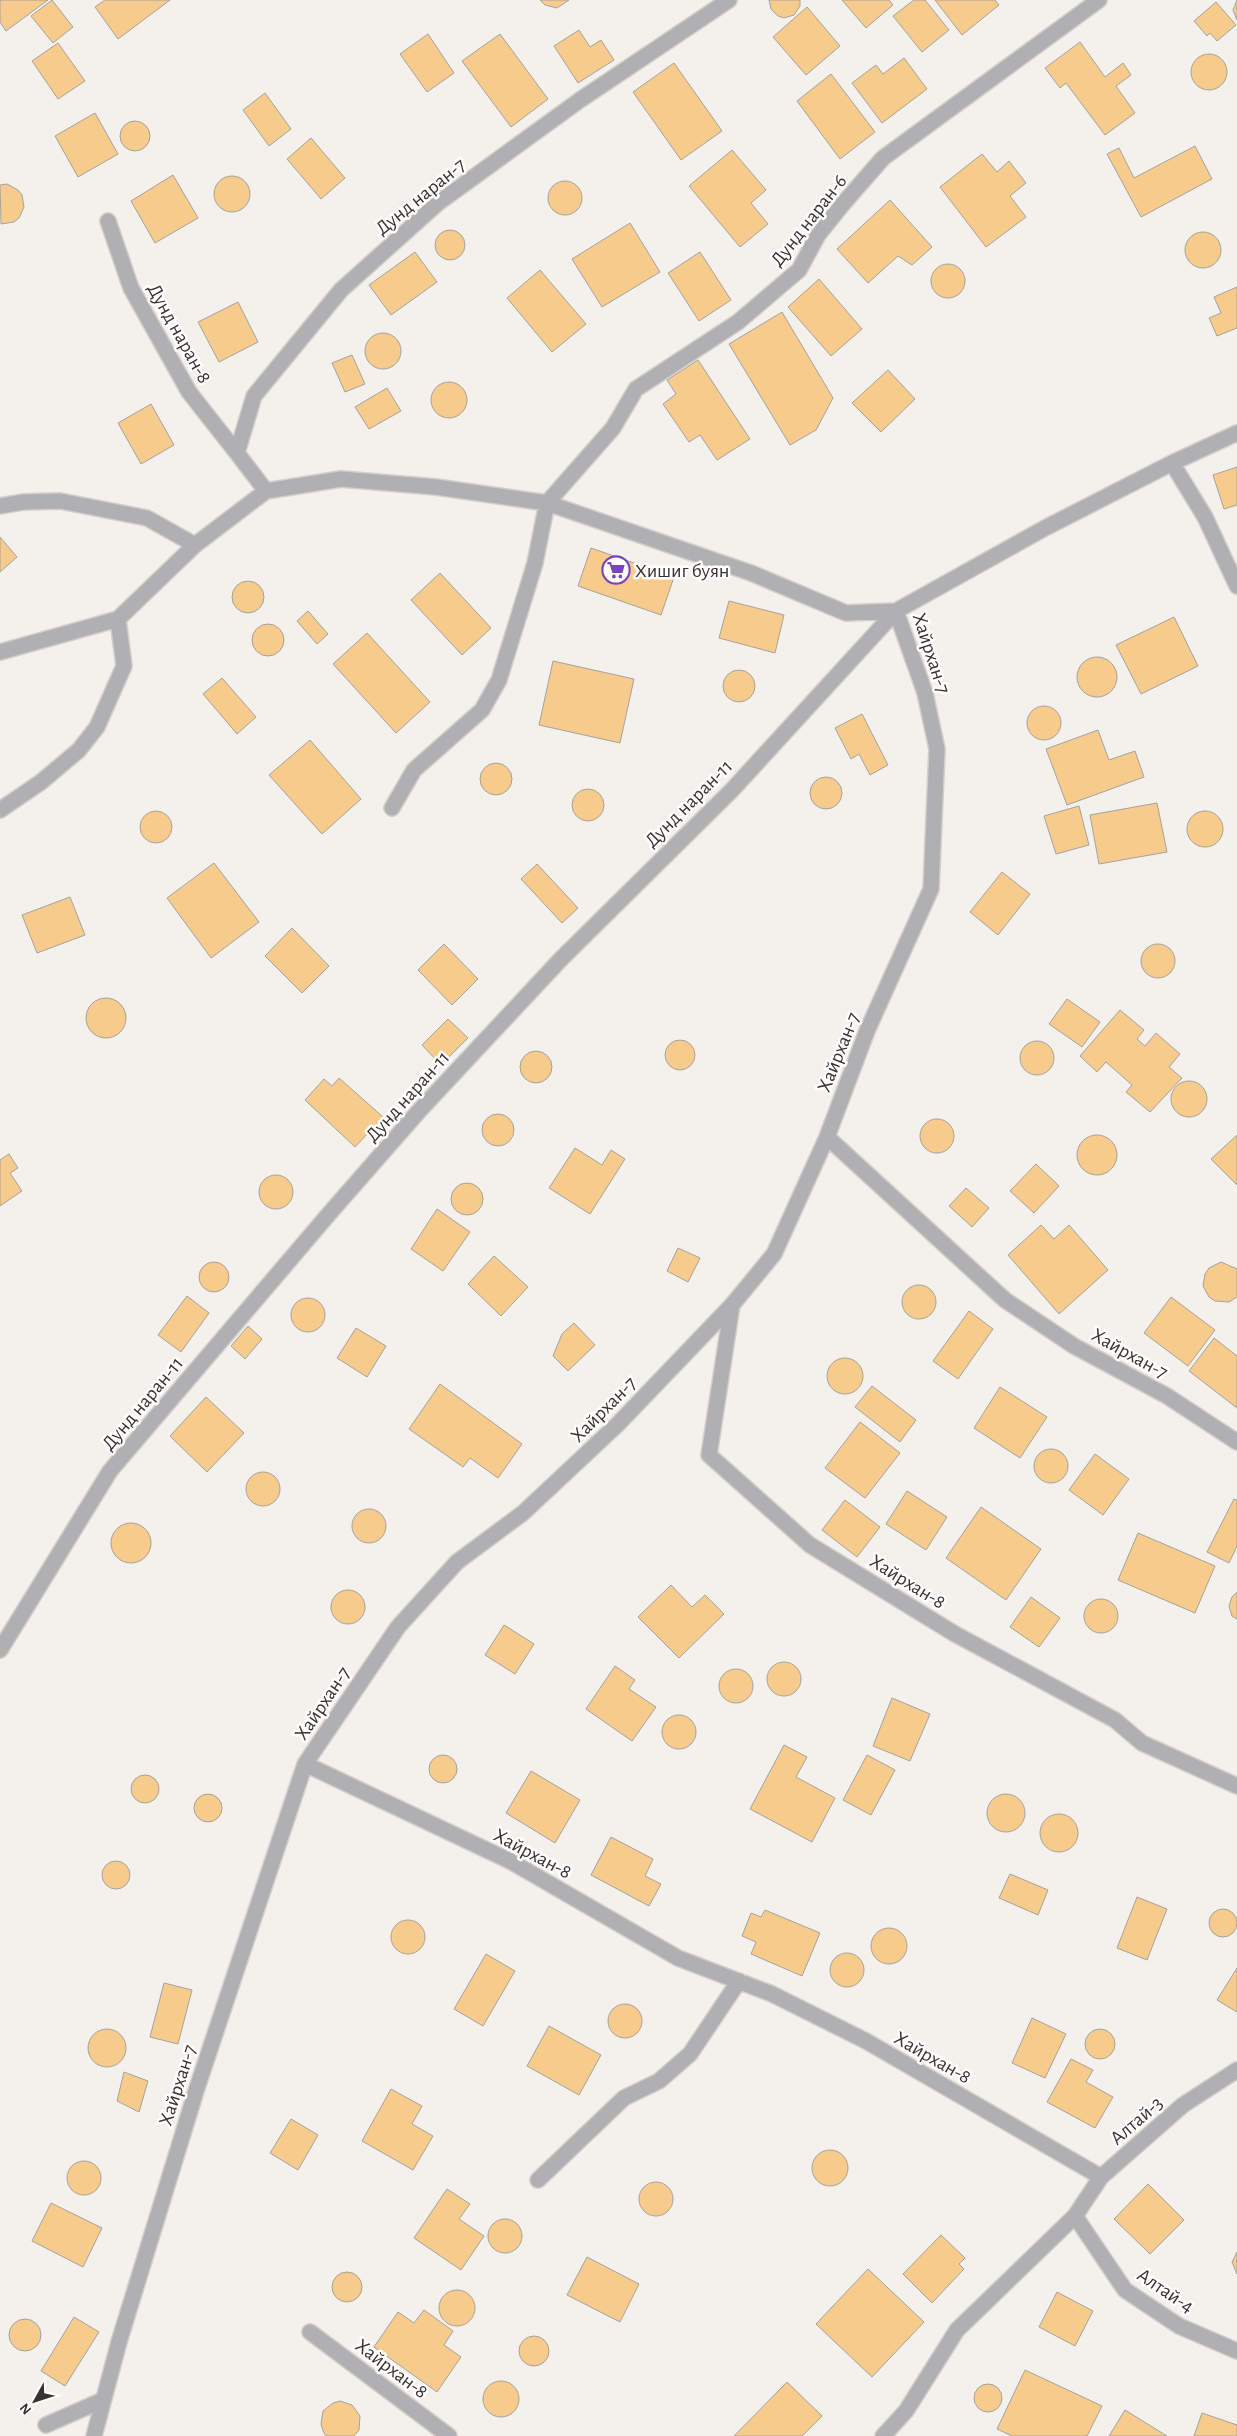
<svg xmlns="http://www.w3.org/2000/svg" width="1237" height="2436" viewBox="0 0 1237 2436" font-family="'Alegreya Sans',sans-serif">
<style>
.building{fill:#f6cb8b;stroke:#a5a29e}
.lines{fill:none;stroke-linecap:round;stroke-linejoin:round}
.minor-casing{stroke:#d2cecb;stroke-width:18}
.minor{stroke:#b0b0b2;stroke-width:15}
.labels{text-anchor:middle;stroke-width:5;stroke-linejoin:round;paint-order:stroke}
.street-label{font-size:20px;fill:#353432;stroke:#fffefd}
.poi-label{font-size:20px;fill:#353432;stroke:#fffefd;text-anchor:start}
</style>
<rect width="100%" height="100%" fill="#f4f0ec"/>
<!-- building -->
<path class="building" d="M0,0H48L6,31L0,22Z
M52,0L73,27L53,43L31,16Z
M105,0H170L118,39L95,7Z
M540,0H569L557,8L545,5Z
M769,0H800V6L794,15L784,18L778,16L771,9Z
M842,0H889L893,5L866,28Z
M914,0H925L949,30L922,52L893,16Z
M935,0H995L999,5L962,35Z
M1237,0V20L1233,10Z
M1216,2L1236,25L1217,41L1210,33L1207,36L1194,21Z
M807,7L840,46L806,75L773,37Z
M579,30L590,47L601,40L614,60L578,83L554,46Z
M428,34L454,73L427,92L400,54Z
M500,34L548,99L511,127L462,61Z
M1080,42L1105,77L1123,63L1131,75L1116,86L1135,113L1105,135L1066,83L1060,88L1045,68Z
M58,43L85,81L58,99L32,61Z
M1191 72a18 18 0 1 1 36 0a18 18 0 1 1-36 0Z
M904,58L927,89L882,123L852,83L876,65L883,74Z
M674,63L722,131L681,160L633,92Z
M831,74L875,132L840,159L797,101Z
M265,93L291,129L269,146L243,110Z
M95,113L118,154L78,177L55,136Z
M120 136a15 15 0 1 1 30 0a15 15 0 1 1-30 0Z
M311,138L345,178L321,199L287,159Z
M1195,146L1212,179L1141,217L1107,154L1119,148L1134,178Z
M732,150L766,190L751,203L768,224L740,247L689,186Z
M982,154L997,172L1009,161L1026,183L1010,196L1026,217L986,247L940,187Z
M173,175L198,218L155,243L131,201Z
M214 194a18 18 0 1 1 36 0a18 18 0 1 1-36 0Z
M548 198a17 17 0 1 1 34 0a17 17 0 1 1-34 0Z
M7,184L18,190L22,195L24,207L19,218L14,222L1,224L0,185Z
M890,200L932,247L912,265L898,256L868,283L837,249Z
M630,223L660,272L602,307L572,259Z
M435 245a15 15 0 1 1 30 0a15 15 0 1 1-30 0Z
M1185 250a18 18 0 1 1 36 0a18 18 0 1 1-36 0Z
M415,252L437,282L391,315L369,285Z
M700,252L731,300L699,321L668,273Z
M931 281a17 17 0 1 1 34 0a17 17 0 1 1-34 0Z
M540,270L586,324L552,352L507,298Z
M819,279L862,329L831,356L788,307Z
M1237,287V328L1217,336L1209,318L1221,313L1214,297Z
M238,302L258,342L219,362L198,322Z
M782,312L833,398L816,430L790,445L729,344Z
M365 351a18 18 0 1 1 36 0a18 18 0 1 1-36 0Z
M352,355L365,384L345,392L332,363Z
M698,360L750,439L717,460L700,435L689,442L663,404L676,394L667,380Z
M888,370L915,399L881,432L852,403Z
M431 400a18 18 0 1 1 36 0a18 18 0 1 1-36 0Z
M387,388L401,411L369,429L355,407Z
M151,404L174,445L141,464L118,423Z
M1237,467V505L1224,509L1213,475Z
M0,537L17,557L0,572Z
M591,548L674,577L661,615L578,586Z
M440,573L491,628L462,655L411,600Z
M232 597a16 16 0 1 1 32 0a16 16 0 1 1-32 0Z
M729,601L784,615L775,653L719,638Z
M308,611L328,634L317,644L297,621Z
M1174,617L1198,666L1141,694L1116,645Z
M252 640a16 16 0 1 1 32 0a16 16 0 1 1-32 0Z
M367,633L430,702L396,733L333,664Z
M1077 677a20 20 0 1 1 40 0a20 20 0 1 1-40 0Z
M553,661L634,679L620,743L539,725Z
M723 686a16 16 0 1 1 32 0a16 16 0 1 1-32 0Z
M222,678L256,717L237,734L203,694Z
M1027 723a17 17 0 1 1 34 0a17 17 0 1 1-34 0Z
M862,714L888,765L870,775L859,754L851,759L835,728Z
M1098,730L1109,760L1135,751L1144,777L1067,805L1046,749Z
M310,740L361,799L322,834L269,775Z
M480 779a16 16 0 1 1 32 0a16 16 0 1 1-32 0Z
M810 793a16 16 0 1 1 32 0a16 16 0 1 1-32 0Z
M572 805a16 16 0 1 1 32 0a16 16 0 1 1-32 0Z
M1157,803L1167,852L1099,864L1090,815Z
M1079,806L1089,845L1056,854L1044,816Z
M140 827a16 16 0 1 1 32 0a16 16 0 1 1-32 0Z
M1187 829a18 18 0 1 1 36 0a18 18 0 1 1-36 0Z
M214,863L259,922L211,958L167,898Z
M537,864L578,908L562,923L521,879Z
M1002,872L1030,894L998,935L970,912Z
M70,897L85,935L37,953L22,915Z
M292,928L329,966L302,993L265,956Z
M1141 961a17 17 0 1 1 34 0a17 17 0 1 1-34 0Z
M444,944L478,979L452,1005L418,970Z
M86 1018a20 20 0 1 1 40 0a20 20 0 1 1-40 0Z
M1067,999L1100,1022L1082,1047L1049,1024Z
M1120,1010L1144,1030L1137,1039L1145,1046L1156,1033L1180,1054L1169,1067L1182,1078L1150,1112L1126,1092L1132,1085L1106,1062L1097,1072L1080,1056Z
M448,1019L468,1038L441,1065L422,1045Z
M665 1055a15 15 0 1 1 30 0a15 15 0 1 1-30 0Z
M1020 1058a17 17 0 1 1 34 0a17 17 0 1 1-34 0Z
M520 1067a16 16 0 1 1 32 0a16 16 0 1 1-32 0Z
M339,1078L383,1117L355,1147L305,1100L324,1079L332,1086Z
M1171 1099a18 18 0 1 1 36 0a18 18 0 1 1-36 0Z
M482 1130a16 16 0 1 1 32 0a16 16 0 1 1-32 0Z
M920 1136a17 17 0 1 1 34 0a17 17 0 1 1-34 0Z
M1237,1135V1185L1211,1159Z
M1077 1155a20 20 0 1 1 40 0a20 20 0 1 1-40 0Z
M575,1148L602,1165L611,1150L625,1159L590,1214L549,1188Z
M9,1154L18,1168L10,1173L22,1191L0,1206V1160Z
M1036,1164L1059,1186L1034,1213L1010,1191Z
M259 1192a17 17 0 1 1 34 0a17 17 0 1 1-34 0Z
M451 1199a16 16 0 1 1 32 0a16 16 0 1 1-32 0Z
M966,1188L989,1208L972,1227L949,1206Z
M437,1209L470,1232L443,1271L411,1249Z
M1041,1225L1054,1239L1069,1225L1108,1270L1059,1314L1008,1255Z
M678,1248L700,1258L688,1282L667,1271Z
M494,1256L528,1287L501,1316L468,1284Z
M199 1277a15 15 0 1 1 30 0a15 15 0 1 1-30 0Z
M1221,1262L1237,1269V1297L1229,1302L1215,1301L1209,1297L1203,1286L1205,1274L1209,1268Z
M902 1302a17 17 0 1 1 34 0a17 17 0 1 1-34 0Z
M187,1296L209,1313L181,1352L158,1335Z
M1171,1297L1215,1330L1188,1366L1144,1333Z
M291 1315a17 17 0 1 1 34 0a17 17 0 1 1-34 0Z
M969,1311L993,1329L958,1379L933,1361Z
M574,1323L595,1345L568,1371L553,1356L562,1334Z
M248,1326L262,1339L245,1359L231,1346Z
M356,1328L386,1346L367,1377L337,1358Z
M1214,1338L1237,1356V1408L1189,1371Z
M827 1376a18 18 0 1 1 36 0a18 18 0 1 1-36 0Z
M440,1384L522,1444L498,1478L470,1458L463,1467L409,1429Z
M872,1386L916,1420L900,1442L855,1407Z
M1000,1387L1047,1417L1020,1458L974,1428Z
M206,1397L244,1433L207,1472L170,1436Z
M860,1422L900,1453L865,1498L825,1468Z
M1034 1466a17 17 0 1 1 34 0a17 17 0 1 1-34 0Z
M1095,1454L1129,1479L1103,1515L1069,1490Z
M246 1489a17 17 0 1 1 34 0a17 17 0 1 1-34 0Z
M907,1491L947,1517L926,1550L886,1524Z
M1234,1499L1237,1500V1546L1229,1563L1207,1552Z
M845,1500L880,1527L857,1557L822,1530Z
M981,1507L1041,1549L1006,1600L946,1558Z
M352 1526a17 17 0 1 1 34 0a17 17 0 1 1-34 0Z
M111 1543a20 20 0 1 1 40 0a20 20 0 1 1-40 0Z
M1138,1533L1215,1566L1195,1613L1118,1580Z
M671,1585L692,1607L705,1595L724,1614L679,1658L638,1617Z
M331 1607a17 17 0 1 1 34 0a17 17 0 1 1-34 0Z
M1237,1592V1619L1232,1616L1229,1606L1232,1597Z
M1031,1597L1060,1618L1039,1647L1010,1627Z
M1084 1616a17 17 0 1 1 34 0a17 17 0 1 1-34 0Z
M504,1625L534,1644L515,1674L485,1655Z
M767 1679a17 17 0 1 1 34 0a17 17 0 1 1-34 0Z
M615,1666L635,1680L629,1689L656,1707L632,1741L586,1709Z
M719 1686a17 17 0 1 1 34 0a17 17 0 1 1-34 0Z
M892,1698L930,1714L910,1761L873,1746Z
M662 1732a17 17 0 1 1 34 0a17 17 0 1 1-34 0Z
M784,1745L807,1757L796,1777L835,1798L812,1842L750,1809Z
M429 1769a14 14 0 1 1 28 0a14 14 0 1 1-28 0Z
M867,1755L895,1770L871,1815L843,1800Z
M531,1771L580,1800L555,1843L506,1813Z
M131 1789a14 14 0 1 1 28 0a14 14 0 1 1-28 0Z
M987 1813a19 19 0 1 1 38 0a19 19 0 1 1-38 0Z
M194 1808a14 14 0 1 1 28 0a14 14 0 1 1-28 0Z
M1040 1833a19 19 0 1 1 38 0a19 19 0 1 1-38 0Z
M611,1837L653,1859L645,1876L661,1884L649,1906L591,1875Z
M102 1875a14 14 0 1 1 28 0a14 14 0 1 1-28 0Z
M1010,1874L1048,1890L1038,1915L999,1898Z
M1137,1897L1167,1909L1147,1960L1117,1948Z
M1209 1923a14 14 0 1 1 28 0a14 14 0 1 1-28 0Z
M765,1910L820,1933L802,1976L751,1954L756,1942L742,1936L751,1913L761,1917Z
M391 1937a17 17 0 1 1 34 0a17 17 0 1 1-34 0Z
M871 1946a18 18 0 1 1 36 0a18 18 0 1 1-36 0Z
M830 1970a17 17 0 1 1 34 0a17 17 0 1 1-34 0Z
M486,1954L515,1971L483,2026L454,2009Z
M1237,1968V2012L1217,2000Z
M164,1983L192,1990L178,2044L150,2037Z
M608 2021a17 17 0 1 1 34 0a17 17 0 1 1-34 0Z
M1032,2018L1066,2034L1045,2078L1012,2063Z
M549,2026L601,2055L579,2095L527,2066Z
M1085 2044a15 15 0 1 1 30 0a15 15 0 1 1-30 0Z
M88 2048a19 19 0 1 1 38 0a19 19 0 1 1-38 0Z
M1071,2059L1093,2070L1086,2082L1113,2097L1095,2128L1047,2102Z
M124,2072L148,2081L139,2112L117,2101Z
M391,2089L422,2106L412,2124L433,2136L413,2170L362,2141Z
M291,2119L318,2135L298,2170L270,2153Z
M812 2168a18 18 0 1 1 36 0a18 18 0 1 1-36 0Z
M67 2178a17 17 0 1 1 34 0a17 17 0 1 1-34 0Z
M639 2199a17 17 0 1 1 34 0a17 17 0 1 1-34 0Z
M1148,2184L1184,2220L1150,2254L1114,2219Z
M447,2189L470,2204L459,2219L484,2236L461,2270L414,2238Z
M51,2203L102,2228L83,2267L32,2241Z
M488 2236a17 17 0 1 1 34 0a17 17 0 1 1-34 0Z
M941,2235L965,2258L959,2264L964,2269L932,2303L903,2274Z
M1237,2252V2274L1232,2262Z
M587,2257L639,2284L620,2322L567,2295Z
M868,2269L924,2322L872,2377L816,2324Z
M332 2287a15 15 0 1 1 30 0a15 15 0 1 1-30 0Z
M439 2308a18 18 0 1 1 36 0a18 18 0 1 1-36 0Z
M1057,2292L1093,2311L1075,2346L1039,2327Z
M424,2310L453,2331L444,2345L461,2357L437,2392L374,2347L398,2312L414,2323Z
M74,2317L99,2332L65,2386L41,2371Z
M9 2335a16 16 0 1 1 32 0a16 16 0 1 1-32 0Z
M519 2351a15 15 0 1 1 30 0a15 15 0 1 1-30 0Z
M1025,2370L1102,2406L1087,2436H1012L997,2429Z
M483 2399a18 18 0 1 1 36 0a18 18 0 1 1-36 0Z
M787,2382L822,2416L802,2436H734Z
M974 2398a14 14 0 1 1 28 0a14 14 0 1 1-28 0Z
M340,2401L352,2405L360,2416L359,2430L354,2436H326L323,2431L321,2424L323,2411L333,2403Z
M1125,2410L1167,2436H1109Z
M1202,2413L1237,2425V2436H1194Z"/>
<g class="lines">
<!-- minor casing -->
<g class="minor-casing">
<path id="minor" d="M108,221L131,288L189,392L237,453
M1172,463L1205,517L1237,586
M266,491L237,453L254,396L341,290L438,203L580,100L729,0
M0,506L23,502L60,501L147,518L195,545
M0,652L118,619L195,545L266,491L341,479L436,487L547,503L751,573L846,613L896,611
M392,808L414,770L482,710L499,680L535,563L547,503L613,428L636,389L738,322L799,270L818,235L842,205L883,158L1099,0
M0,810L41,782L79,750L97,727L124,666L118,619
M827,1137L1005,1300L1074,1346L1167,1396L1237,1442
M732,1305L709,1455L810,1545L955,1634L1115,1720L1142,1743L1237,1786
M0,1650L110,1471L328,1215L419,1111L561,959L732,790L896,611L1045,528L1172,463L1237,433
M305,1764L510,1861L678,1958L772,1994L866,2041L1101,2177
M538,2180L624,2098L659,2081L690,2054L739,1981
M1075,2216L1125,2290L1179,2326L1237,2351
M310,2332L449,2436
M46,2425L103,2400
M94,2436L119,2342L196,2091L305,1764L398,1627L457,1562L523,1513L618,1424L732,1305L774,1254L827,1137L867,1031L931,889L937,749L925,693L896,611
M883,2436L906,2411L957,2330L1075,2216L1101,2177L1183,2105L1237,2070"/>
</g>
<!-- minor -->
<use href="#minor" class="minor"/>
</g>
<!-- icons -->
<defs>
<g id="supermarket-ring" transform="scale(1.4375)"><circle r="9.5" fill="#fffefd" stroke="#7945bc" stroke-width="1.5"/><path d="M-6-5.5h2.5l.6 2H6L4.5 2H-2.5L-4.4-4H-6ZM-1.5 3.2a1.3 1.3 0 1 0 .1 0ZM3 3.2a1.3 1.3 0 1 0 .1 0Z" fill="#7945bc"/></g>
</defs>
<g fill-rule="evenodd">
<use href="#supermarket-ring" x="616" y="570"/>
</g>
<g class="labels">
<!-- street labels -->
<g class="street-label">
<text transform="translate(420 196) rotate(-39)" y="7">Дунд наран-7</text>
<text transform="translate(808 220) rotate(-52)" y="7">Дунд наран-6</text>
<text transform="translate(180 333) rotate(61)" y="7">Дунд наран-8</text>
<text transform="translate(932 653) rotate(72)" y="7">Хайрхан-7</text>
<text transform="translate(688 803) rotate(-45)" y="7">Дунд наран-11</text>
<text transform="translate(838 1052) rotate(-68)" y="7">Хайрхан-7</text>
<text transform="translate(407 1096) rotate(-48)" y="7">Дунд наран-11</text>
<text transform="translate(1130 1353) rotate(29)" y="7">Хайрхан-7</text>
<text transform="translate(142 1403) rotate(-50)" y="7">Дунд наран-11</text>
<text transform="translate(603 1409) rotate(-45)" y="7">Хайрхан-7</text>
<text transform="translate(908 1581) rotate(32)" y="7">Хайрхан-8</text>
<text transform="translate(322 1703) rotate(-56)" y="7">Хайрхан-7</text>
<text transform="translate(533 1853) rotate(28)" y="7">Хайрхан-8</text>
<text transform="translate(933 2057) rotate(30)" y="7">Хайрхан-8</text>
<text transform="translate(177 2085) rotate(-72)" y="7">Хайрхан-7</text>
<text transform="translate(1136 2120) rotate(-41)" y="7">Алтай-3</text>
<text transform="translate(1166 2290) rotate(34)" y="7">Алтай-4</text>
<text transform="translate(392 2368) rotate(37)" y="7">Хайрхан-8</text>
</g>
<!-- poi labels -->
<g class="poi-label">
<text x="635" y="577">Хишиг буян</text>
</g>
</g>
<!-- north arrow -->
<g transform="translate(35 2401) rotate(230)" stroke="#fffefd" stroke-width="4" paint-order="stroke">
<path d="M0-4L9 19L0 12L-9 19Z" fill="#353432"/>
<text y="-8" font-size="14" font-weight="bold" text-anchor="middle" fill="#353432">N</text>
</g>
</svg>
